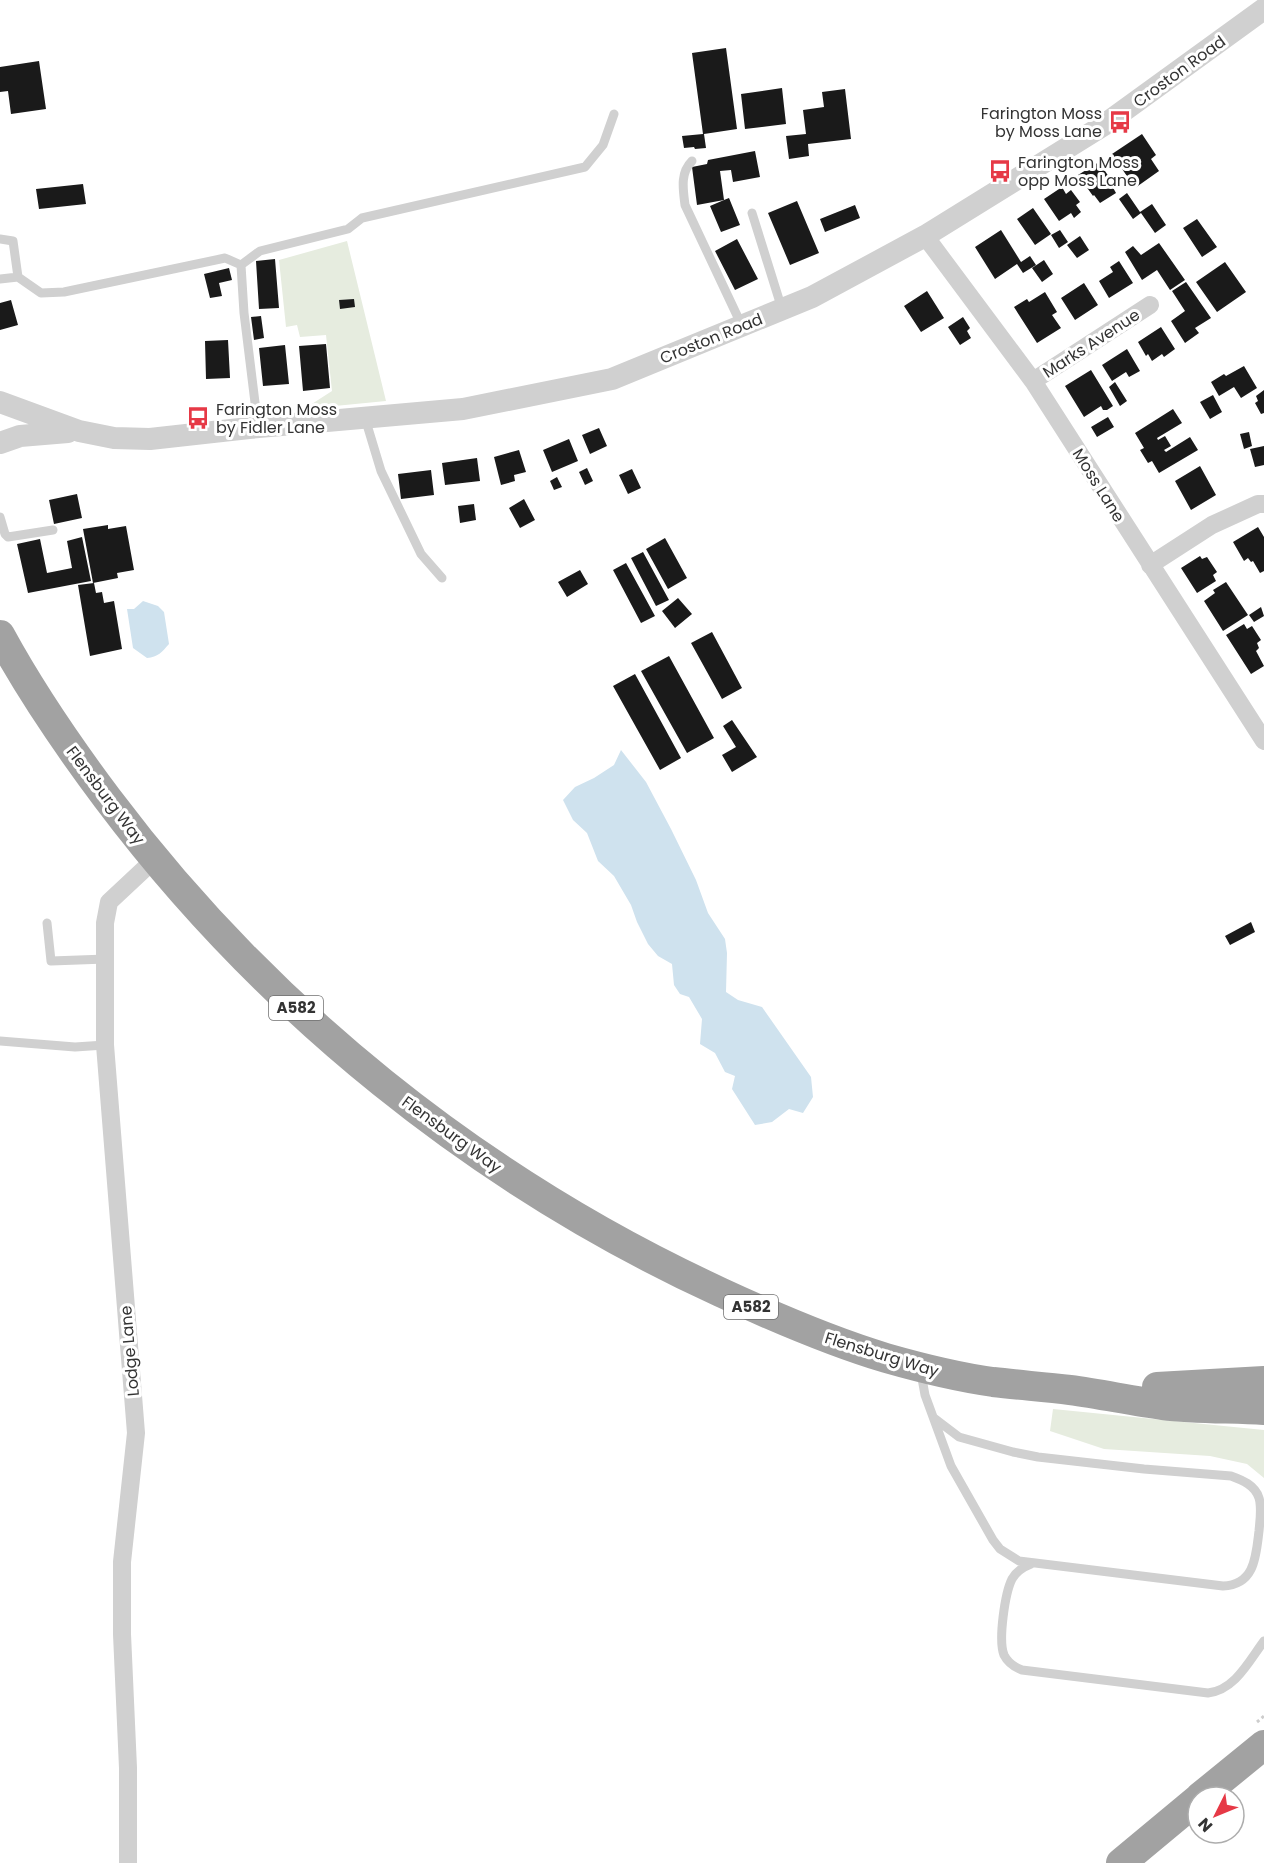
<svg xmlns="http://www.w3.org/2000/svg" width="1264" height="1863" viewBox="0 0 1264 1863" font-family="Poppins,sans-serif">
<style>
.green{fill:#e6ecdf}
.water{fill:#cfe2ee}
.building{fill:#1a1a1a}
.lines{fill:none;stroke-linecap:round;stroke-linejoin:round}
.path{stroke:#cdcdcd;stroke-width:3;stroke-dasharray:3 3;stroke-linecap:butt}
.service{stroke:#d0d0d0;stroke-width:9}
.minor{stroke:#d0d0d0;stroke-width:18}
.tertiary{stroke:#d0d0d0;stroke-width:22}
.trunk{stroke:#a2a2a2;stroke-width:30}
.labels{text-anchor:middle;stroke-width:6;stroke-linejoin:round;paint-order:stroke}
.shield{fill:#fff;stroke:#707070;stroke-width:1.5}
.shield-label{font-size:15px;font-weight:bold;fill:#333}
.street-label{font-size:16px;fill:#333;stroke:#fff}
.poi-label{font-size:16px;fill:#333;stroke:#fff;text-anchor:start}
</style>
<rect width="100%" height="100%" fill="#fff"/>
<!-- green -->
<path class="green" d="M347,241L386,401L304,409L332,391L326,335L300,337L297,325L286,327L279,260Z
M1053,1409L1264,1430V1478L1247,1464L1210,1456L1104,1449L1050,1431Z"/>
<!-- water -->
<path class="water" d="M143,601L158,606L164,612L169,644C162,652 158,657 147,658L133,648L127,609H134Z
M621,750L646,782L671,829L696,880L708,913L725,939L727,953L726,992L738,1000L762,1007L811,1077L813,1097L803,1113L789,1109L772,1122L755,1125L732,1089L735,1076L725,1072L715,1053L700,1044L702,1019L689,997L680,994L674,985L672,964L658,956L648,944L637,922L631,905L614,876L598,861L587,833L573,820L563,800L575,787L594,778L614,765Z"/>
<!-- building -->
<path class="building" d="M726,48L737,129L704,134L706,148L695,149L694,147L684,148L682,136L703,134L692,53Z
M39,61L46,109L11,114L8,91L0,92V67Z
M782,88L786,124L745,129L741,94Z
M845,89L851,139L808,144L809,156L789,159L786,136L806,134L803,110L824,107L822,92Z
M1142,134L1156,155L1151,159L1159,171L1135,188L1112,154Z
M755,151L760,177L733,182L731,170L720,171L724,200L729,198L740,225L721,232L710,206L724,200L697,205L692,167L707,164L708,160Z
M1099,162L1113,183L1111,184L1116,193L1100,203L1094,195L1093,196L1078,175Z
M83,184L86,204L39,209L36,189Z
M1062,187L1066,194L1071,190L1080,202L1076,205L1081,212L1074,218L1071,213L1059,221L1044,199Z
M1127,193L1140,212L1152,204L1166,225L1155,233L1141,213L1133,219L1119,199Z
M797,201L819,253L790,265L768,213Z
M855,205L860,218L825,232L820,219Z
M1033,208L1051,234L1035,245L1017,219Z
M1197,219L1217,247L1202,257L1183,228Z
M1001,230L1021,262L1030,256L1036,265L1023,273L1017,264L995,279L975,247Z
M1060,230L1068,242L1059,248L1051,235Z
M1080,236L1089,250L1077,258L1067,245Z
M737,239L758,279L735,290L715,251Z
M1159,243L1185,280L1170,290L1157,270L1142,280L1125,252L1133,246L1141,255Z
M275,259L279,308L259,309L256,261Z
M1044,260L1053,274L1042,282L1032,268Z
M1119,261L1133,283L1109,298L1099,281L1113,272L1110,267Z
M1225,262L1246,292L1217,312L1196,282Z
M229,268L232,280L219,283L222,296L210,298L204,274Z
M1186,282L1211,318L1195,328L1199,333L1185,343L1171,321L1185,311L1172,291Z
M1084,283L1098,305L1075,320L1061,298Z
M927,291L944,318L921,332L904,306Z
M1045,292L1057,312L1052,315L1061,328L1037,343L1014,307L1027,299L1029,302Z
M354,299L355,307L340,309L339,300Z
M11,300L18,325L0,330V303Z
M261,316L264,338L254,340L251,317Z
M963,317L970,328L967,331L971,338L960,345L948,327Z
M1161,327L1175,349L1164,357L1162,354L1152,361L1148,354L1146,356L1138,342Z
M228,340L230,378L206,379L205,341Z
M326,344L330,388L303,391L299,346Z
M285,345L289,384L263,386L259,348Z
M1127,349L1140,371L1129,377L1126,372L1112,381L1102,365Z
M1244,366L1257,388L1241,398L1234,387L1219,396L1211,382L1224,374L1226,376Z
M1091,370L1113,406L1107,410H1103L1101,406L1084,417L1065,386Z
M1115,382L1127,401L1120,406L1109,387Z
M1264,390V413L1261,414L1255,403L1258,401L1256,396Z
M1213,395L1222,412L1210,419L1200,402Z
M1173,409L1182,423L1157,438L1158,440L1165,436L1171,446L1164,450L1166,452L1190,437L1198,450L1159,473L1152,461L1148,463L1140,450L1144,448L1135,433Z
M1108,417L1114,427L1097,437L1091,427Z
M599,428L607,446L590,454L582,435Z
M1249,432L1252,446L1244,449L1240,434Z
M569,439L578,461L552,472L543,450Z
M1264,446V465L1255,467L1250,449Z
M519,450L526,472L514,475L515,481L501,485L494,457Z
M477,458L480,481L445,485L442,463Z
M1200,466L1216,495L1191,510L1175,481Z
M587,468L593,481L585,485L579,472Z
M632,469L641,488L628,494L619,475Z
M431,470L434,495L401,499L398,474Z
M557,477L562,487L554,490L550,481Z
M77,494L82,518L54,524L49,500Z
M524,499L535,520L520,528L509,508Z
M474,504L476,520L460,523L458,506Z
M108,525V529L126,526L134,570L117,573L118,578L93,583L83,529Z
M1258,527L1264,537V571L1260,573L1253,561L1251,562L1248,558L1244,561L1233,542Z
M82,537L91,581L28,593L17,544L40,539L47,573L72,568L67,541Z
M665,538L687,578L668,589L646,549Z
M643,552L669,600L656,606L631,558Z
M1200,556L1202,559L1207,557L1217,572L1213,575L1216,581L1197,593L1181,568Z
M626,563L655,616L641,623L613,570Z
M580,570L588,584L567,597L558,582Z
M1226,582L1248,615L1223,631L1204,601L1215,593L1213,590Z
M94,583L96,593L102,592L104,603L114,601L122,649L90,656L78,585Z
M678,598L692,614L675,628L662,611Z
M1261,607L1264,616L1254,622L1249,615Z
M1244,624L1247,629L1252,626L1261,640L1257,643L1259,648L1256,651L1264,666L1251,674L1226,635Z
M712,632L742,688L722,699L691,643Z
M669,656L714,738L687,753L641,671Z
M635,674L681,758L660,770L613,686Z
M732,720L757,757L732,772L722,755L736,747L723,726Z
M1251,922L1255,932L1230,945L1225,936Z"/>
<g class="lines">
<!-- path -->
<path class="path" d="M1257,1722L1264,1716"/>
<!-- service -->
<path class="service" d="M692,161C680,173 683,189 685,205L742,326
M752,213L782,309
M0,239L13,241L18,277
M241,265L260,251L348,229L362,218L585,167L603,145L614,114
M0,279L18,277L41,293L64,292L225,258L241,265L244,313L258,427
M365,418L381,471L421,554L442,578
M0,517L5,534L8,537L53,530
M47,923L51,961L106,959
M0,1041L75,1047L105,1045
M921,1373L925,1395L951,1466L993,1540L1000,1549L1019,1561L1223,1586C1255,1585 1256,1556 1259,1531C1260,1520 1262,1508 1259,1498C1255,1485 1242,1480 1231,1476L1144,1469L1038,1457L1013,1452L959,1437L934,1418
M1031,1564C1023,1567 1016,1572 1012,1579C1005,1593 998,1640 1004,1655C1008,1663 1014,1667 1022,1670L1208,1693C1235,1690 1249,1661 1264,1641"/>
<!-- minor -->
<path class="minor" d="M925,236L1033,381L1264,741
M1033,381L1150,305
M1150,565L1212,525L1258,504H1264
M128,1863V1768L122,1634V1562L136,1433L105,1045V923L109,902L155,859"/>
<!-- tertiary -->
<path class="tertiary" d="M0,402L79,431L114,438L150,439L249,428L463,409L612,379L812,297L925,236L1104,125L1264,9
M0,443L20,436L68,432"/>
<!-- trunk -->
<path class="trunk" d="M0,635C31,692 68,746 107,798C266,1010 479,1181 720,1292C774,1317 829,1341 886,1358C921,1368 957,1377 993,1382C1019,1385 1045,1387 1070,1390C1101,1394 1132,1401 1163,1405C1196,1409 1231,1408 1264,1410
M1157,1387L1264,1381
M1200,1797L1264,1745
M1121,1863L1198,1799"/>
</g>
<!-- icons -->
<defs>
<g id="bus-bare" transform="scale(1.8)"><path d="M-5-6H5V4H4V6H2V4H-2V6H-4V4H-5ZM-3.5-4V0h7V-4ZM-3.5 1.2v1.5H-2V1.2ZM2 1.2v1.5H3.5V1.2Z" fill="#e63946" stroke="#fff" stroke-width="2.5" paint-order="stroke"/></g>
</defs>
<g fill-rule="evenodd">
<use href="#bus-bare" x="1120" y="122"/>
<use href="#bus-bare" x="1000" y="171"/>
<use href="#bus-bare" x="198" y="418"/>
</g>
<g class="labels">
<!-- shield labels -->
<g class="shield">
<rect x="269" y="996" width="54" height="24" rx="4.5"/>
<rect x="724" y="1295" width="54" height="24" rx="4.5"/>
</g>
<g class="shield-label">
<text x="296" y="1013">A582</text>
<text x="751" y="1312">A582</text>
</g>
<!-- street labels -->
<g class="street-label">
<text transform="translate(1179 71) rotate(-36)" y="6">Croston Road</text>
<text transform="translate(711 338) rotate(-22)" y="6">Croston Road</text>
<text transform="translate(1091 343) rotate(-33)" y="6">Marks Avenue</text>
<text transform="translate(1099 485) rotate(58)" y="6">Moss Lane</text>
<text transform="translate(106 795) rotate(53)" y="6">Flensburg Way</text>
<text transform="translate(452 1134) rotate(36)" y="6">Flensburg Way</text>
<text transform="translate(129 1351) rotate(-95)" y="6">Lodge Lane</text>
<text transform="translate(882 1354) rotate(17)" y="6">Flensburg Way</text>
</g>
<!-- poi labels -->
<g class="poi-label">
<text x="1102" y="119" text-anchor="end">Farington Moss<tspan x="1102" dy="18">by Moss Lane</tspan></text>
<text x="1018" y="168">Farington Moss<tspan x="1018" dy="18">opp Moss Lane</tspan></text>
<text x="216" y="415">Farington Moss<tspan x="216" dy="18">by Fidler Lane</tspan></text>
</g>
</g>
<!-- north arrow -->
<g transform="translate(1216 1815) rotate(227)"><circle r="28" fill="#ffffff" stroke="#adadad" stroke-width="1.5"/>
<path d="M0-4.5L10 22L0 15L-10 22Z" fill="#e63946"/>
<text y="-9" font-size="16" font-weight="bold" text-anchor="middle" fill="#333333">N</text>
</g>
</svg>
